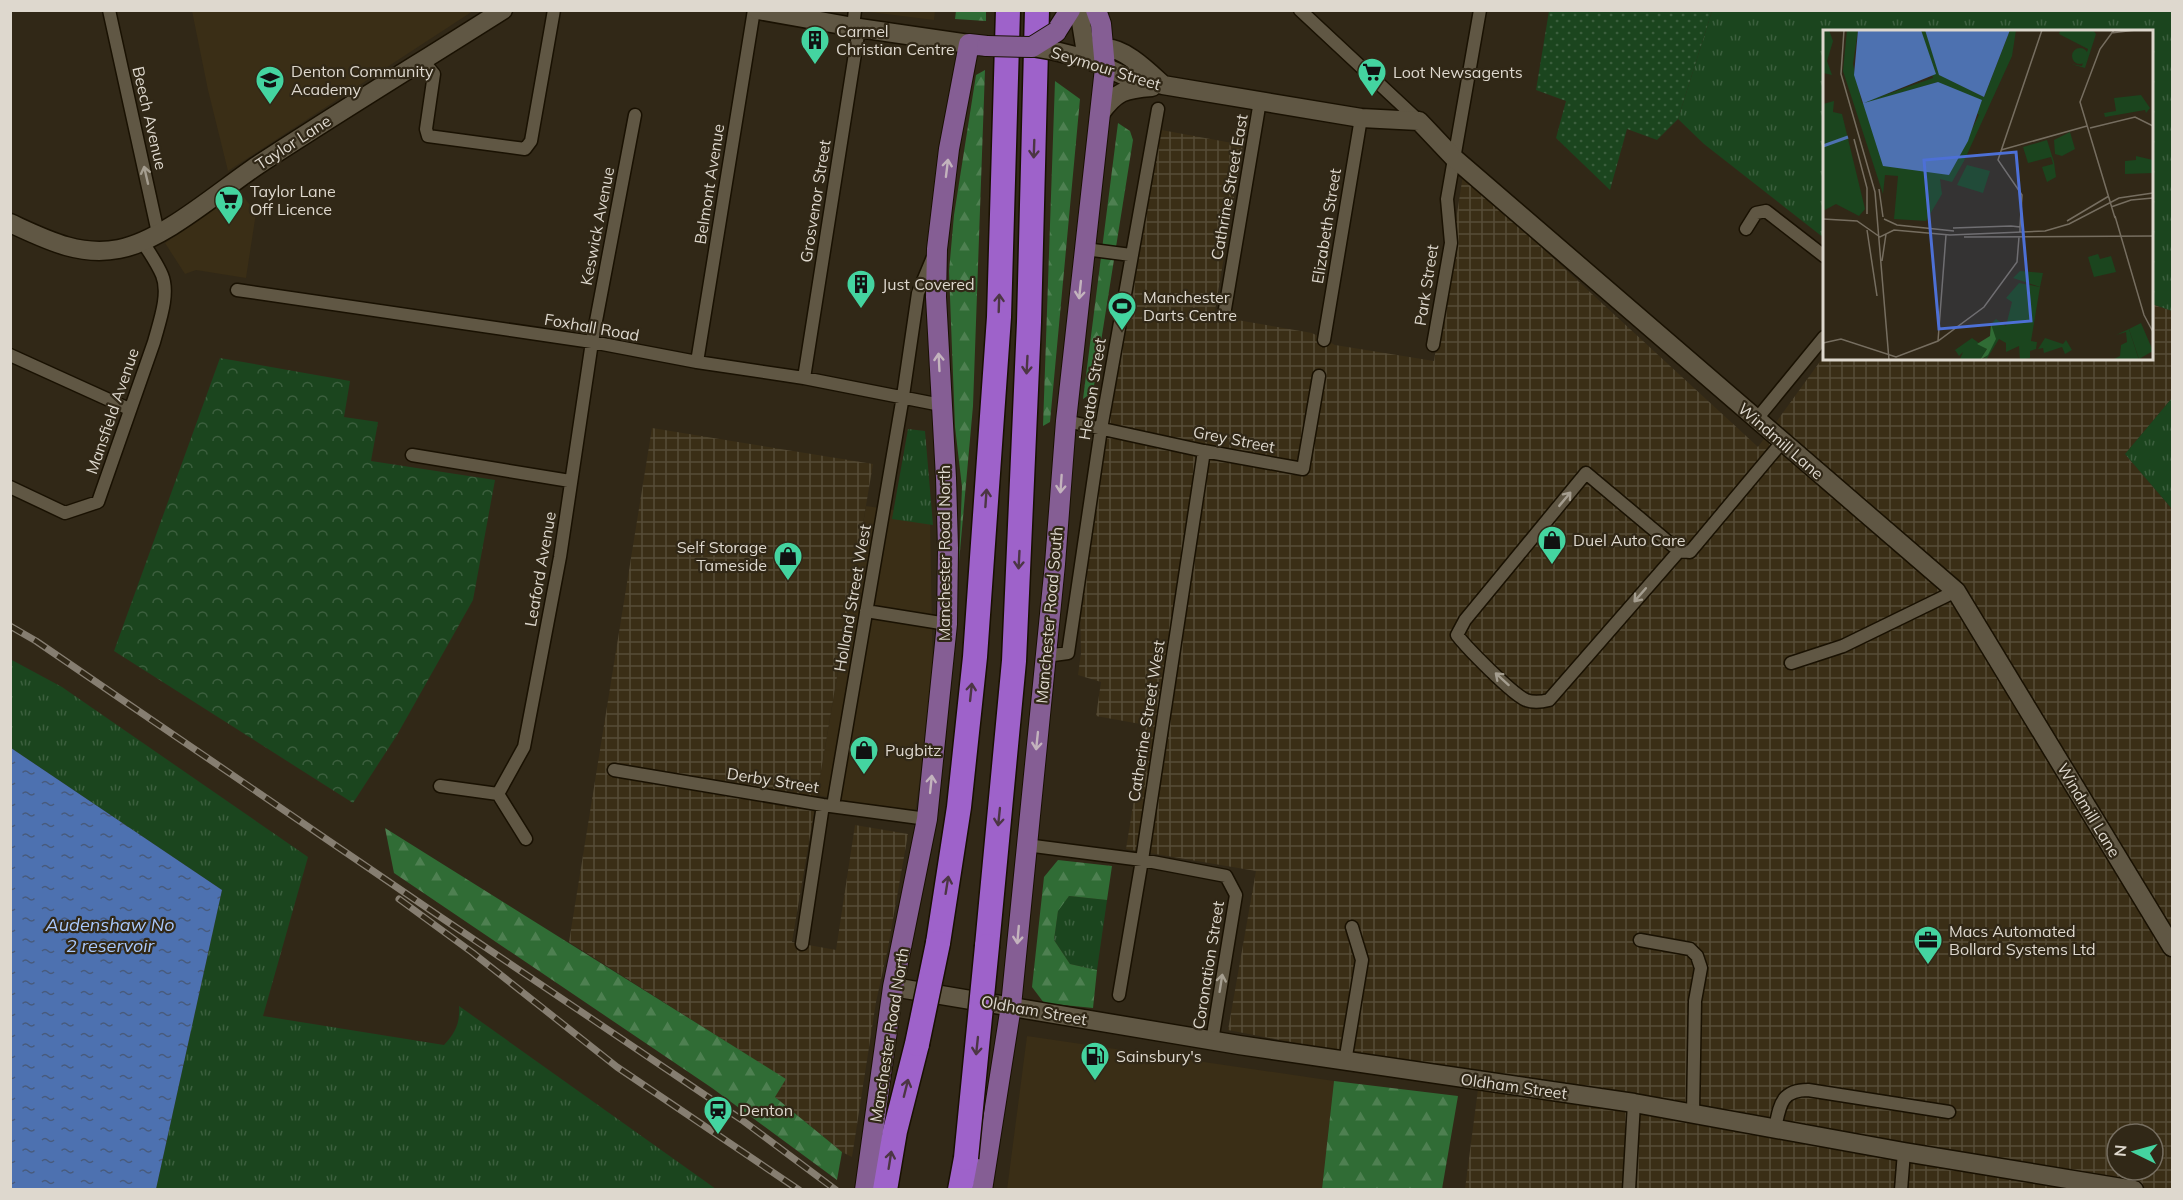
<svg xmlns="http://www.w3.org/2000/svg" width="2183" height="1200" viewBox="0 0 2183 1200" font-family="Mulish,sans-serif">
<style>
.built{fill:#3a2e16}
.industrial{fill:url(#industrial-grid);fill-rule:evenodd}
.grass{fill:url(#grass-tufts)}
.forest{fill:url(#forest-firs)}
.park{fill:url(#park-crowns)}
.garden{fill:url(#garden-dots)}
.water{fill:url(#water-ripples)}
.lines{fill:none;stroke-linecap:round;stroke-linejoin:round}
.street-casing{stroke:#191102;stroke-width:15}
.secondary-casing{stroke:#191102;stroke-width:21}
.primary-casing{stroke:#191102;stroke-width:22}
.highway-casing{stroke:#191102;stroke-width:27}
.street{stroke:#605744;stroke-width:12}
.secondary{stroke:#605744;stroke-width:18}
.primary{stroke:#855e94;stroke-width:20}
.highway{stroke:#9e62ca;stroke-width:24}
.rail-casing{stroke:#867e71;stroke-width:7}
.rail{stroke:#312817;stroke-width:4.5;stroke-dasharray:14;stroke-linecap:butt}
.secondary-bridge-casing{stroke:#191102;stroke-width:21;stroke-linecap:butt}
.primary-bridge-casing{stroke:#191102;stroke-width:22;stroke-linecap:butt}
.highway-bridge-casing{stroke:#191102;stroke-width:27;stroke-linecap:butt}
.secondary-bridge{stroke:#605744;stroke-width:18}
.primary-bridge{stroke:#855e94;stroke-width:20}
.highway-bridge{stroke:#9e62ca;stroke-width:24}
.oneway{stroke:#4c3644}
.oneway2{stroke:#c3b3bd}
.oneway3{stroke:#a59e90}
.labels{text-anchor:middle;stroke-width:4.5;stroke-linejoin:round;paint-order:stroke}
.poi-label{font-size:16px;fill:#ded8ce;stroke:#312817;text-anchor:start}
.street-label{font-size:16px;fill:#ded8ce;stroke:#312817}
.water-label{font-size:18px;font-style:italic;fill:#a9c8fd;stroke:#312817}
.inset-river{fill:none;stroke:#4d71b0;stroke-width:3}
.inset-road{fill:none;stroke:#766e60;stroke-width:1.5}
.view{fill:#4d70d6;fill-opacity:0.15;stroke:#4d70d6;stroke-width:3}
.inset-edge{fill:none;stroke:#ded8ce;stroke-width:3}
</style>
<defs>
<pattern id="industrial-grid" width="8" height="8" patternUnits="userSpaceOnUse" patternTransform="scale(1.5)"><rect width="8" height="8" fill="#3a2e16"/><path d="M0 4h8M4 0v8" fill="none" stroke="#564c37"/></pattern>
<pattern id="grass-tufts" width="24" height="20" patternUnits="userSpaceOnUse" patternTransform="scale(1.5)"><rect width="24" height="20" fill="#1b451e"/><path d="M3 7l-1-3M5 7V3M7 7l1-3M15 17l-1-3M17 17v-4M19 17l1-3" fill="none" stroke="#3c5f3e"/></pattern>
<pattern id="forest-firs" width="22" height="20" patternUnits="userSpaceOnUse" patternTransform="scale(1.5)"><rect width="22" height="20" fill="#306c35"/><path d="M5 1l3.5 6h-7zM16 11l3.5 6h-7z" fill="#4e8051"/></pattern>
<pattern id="park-crowns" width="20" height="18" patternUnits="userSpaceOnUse" patternTransform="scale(1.5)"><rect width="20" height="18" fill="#1b451e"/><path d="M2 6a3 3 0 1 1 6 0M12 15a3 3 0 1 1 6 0" fill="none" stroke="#3c5f3e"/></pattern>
<pattern id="garden-dots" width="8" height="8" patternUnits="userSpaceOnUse" patternTransform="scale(1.5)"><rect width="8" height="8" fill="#1b451e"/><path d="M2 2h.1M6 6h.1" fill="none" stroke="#3c5f3e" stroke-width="1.8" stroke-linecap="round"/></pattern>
<pattern id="water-ripples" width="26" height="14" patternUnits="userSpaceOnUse" patternTransform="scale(1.5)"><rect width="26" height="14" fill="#4d71b0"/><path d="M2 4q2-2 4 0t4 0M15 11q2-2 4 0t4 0" fill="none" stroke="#485b7d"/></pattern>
</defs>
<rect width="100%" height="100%" fill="#312817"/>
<!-- built -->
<path class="built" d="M192,11V10L473,11L228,171L208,90Z
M862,11L935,10V11L934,20Z
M240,192L256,213L246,278L196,270L185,274L165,243Z
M866,506L930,515L933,682L915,814L817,795Z
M1027,1036L1334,1081L1322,1189L1007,1190Z"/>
<!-- industrial -->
<path class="industrial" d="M1156,129L1243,145L1214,316L1312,333L1335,345L1434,361L1463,175L1758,447L1824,356V358H2152V304L2172,311V398L2125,454L2172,509V1189H1465L1480,1074L1358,1055L1228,1030L1256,871L1126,849L1146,725L1096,716L1101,682L1078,675L1081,653L1080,606L1105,439ZM2117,1134H2153V1170H2117Z
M652,428L873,464L792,942L836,950L855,825L908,834L888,948L876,1002L852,1157L842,1152L775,1097L785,1079L569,942Z"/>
<!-- grass -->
<path class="grass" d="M1712,11H2172V311L2152,304V32H1824V238L1704,144L1678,119Z
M2172,398V509L2125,454Z
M908,429L925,431L933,525L892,519Z
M10,659L62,687L308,857L263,1016L444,1045C456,1032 460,1023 459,1006L716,1189H156L222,890L11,748Z
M1069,896L1107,900L1097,970L1070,964L1054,940L1058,910Z"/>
<!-- forest -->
<path class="forest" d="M956,11H986V21L955,19Z
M985,70L973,406L959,562L962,487L955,427L949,271L954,215L976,75Z
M1055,81L1080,99L1050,422L1043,426Z
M1118,123L1130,131L1133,140L1093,392L1083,399Z
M385,828L786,1079L775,1097L842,1152L837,1180L712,1088L394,873Z
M1058,860L1112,866L1107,900L1069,896L1058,911L1054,940L1070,964L1097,970L1093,1008L1044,1003L1032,987L1044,877Z
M1334,1081L1458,1096L1442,1189H1322Z"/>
<!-- park -->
<path class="park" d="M220,358L350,381L344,417L378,422L371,461L495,480L473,600L397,735L353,803L114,651Z"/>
<!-- garden -->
<path class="garden" d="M1549,11H1712L1678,119L1657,140L1627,129L1610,190L1556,138L1566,101L1536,90Z"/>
<!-- water -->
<path class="water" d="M11,748L222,890L156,1189H11Z"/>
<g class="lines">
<!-- street casing -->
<g class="street-casing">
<path id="street" d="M109,10L158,233
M1300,10L1419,121
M853,27L855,10
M423,61L434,74L426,129L428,136L525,149L531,141L554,10
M1746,229L1756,213L1766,211L1824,256
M1085,249L1131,255
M237,290L592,342L697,362L804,378L941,405
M1224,315L1260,101
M1324,340L1361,118
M1433,345L1451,243L1447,199L1480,10
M10,355L129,409
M697,362L754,10
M804,378L859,28
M1756,420L1824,337
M1066,421L1204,451L1303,469L1319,376
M412,455L570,481
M10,487L65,513L98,502L154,342C159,323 170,294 162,275C157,263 149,252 142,241
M1679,551L1549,700C1541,702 1534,703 1526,700C1512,694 1467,648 1457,635L1465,620L1586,473L1679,551L1690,552L1782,442
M866,611L947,624
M1046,656L1068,653L1101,429L1158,109
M1791,663L1843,646L1956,591
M614,770L823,805L927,819
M440,786L498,794L526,839
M498,794L524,747L560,557L592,342L635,115
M833,806L903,396L918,293L933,257
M1026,845L1142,860L1226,876L1236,895L1212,1041
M1640,940L1690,949L1697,956L1701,968L1695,1001L1693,1113
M802,944L823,805
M1119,995L1142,860L1204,451
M1345,1062L1362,960L1352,927
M1775,1128C1780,1105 1781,1090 1808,1090L1949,1112
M1629,1190L1634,1103
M1901,1190L1904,1152"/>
</g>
<!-- secondary casing -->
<g class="secondary-casing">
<path id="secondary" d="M758,10L859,28L969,44
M1079,10L1087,59C1092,56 1099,50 1104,49C1122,45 1150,73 1162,84
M1055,51L1087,59L1125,76L1163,85L1361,118L1419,121L1454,158L1956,591L2172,947
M1100,114C1116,91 1125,89 1152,87
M10,223C45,239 79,257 119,249C163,241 219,191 258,165C339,112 421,62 503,10
M893,987L1239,1045L1634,1103L1904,1152L2134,1190"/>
</g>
<!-- primary casing -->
<g class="primary-casing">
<path id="primary" d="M1056,32L1070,10
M865,1190L893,987L927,819L947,624L948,548L946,478L936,297L937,249L949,149L969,44L987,46
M982,1190L1011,1006L1055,564L1066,421L1105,68L1101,24L1096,10"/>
</g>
<!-- highway casing -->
<g class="highway-casing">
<path id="highway" d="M938,943L959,807L975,657L999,317L1008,10
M987,946L1014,661L1029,322L1037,10
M885,1190L895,1131L917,1044
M960,1190L966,1158"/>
</g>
<!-- street -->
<use href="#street" class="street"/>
<!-- secondary -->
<use href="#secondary" class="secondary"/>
<!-- primary -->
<use href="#primary" class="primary"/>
<!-- highway -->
<use href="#highway" class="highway"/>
<!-- rail casing -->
<g class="rail-casing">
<path id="rail" d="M10,626L36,641L439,916L742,1120L836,1190
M399,899L473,953L617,1067L799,1190"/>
</g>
<!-- rail -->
<use href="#rail" class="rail"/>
<!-- secondary-bridge casing -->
<g class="secondary-bridge-casing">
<path id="secondary-bridge" d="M1032,47L1055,51"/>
</g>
<!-- primary-bridge casing -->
<g class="primary-bridge-casing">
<path id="primary-bridge" d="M987,46L1032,47L1056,32"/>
</g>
<!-- highway-bridge casing -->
<g class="highway-bridge-casing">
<path id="highway-bridge" d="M917,1044L938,943
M966,1158L987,946"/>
</g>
<!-- secondary-bridge -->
<use href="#secondary-bridge" class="secondary-bridge"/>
<!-- primary-bridge -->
<use href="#primary-bridge" class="primary-bridge"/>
<!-- highway-bridge -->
<use href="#highway-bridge" class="highway-bridge"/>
</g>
<!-- one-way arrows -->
<defs><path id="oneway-shaft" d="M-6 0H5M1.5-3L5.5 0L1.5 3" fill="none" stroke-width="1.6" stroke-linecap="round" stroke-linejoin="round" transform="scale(1.5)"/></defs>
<g class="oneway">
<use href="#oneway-shaft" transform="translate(1034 149) rotate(92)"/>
<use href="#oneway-shaft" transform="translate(999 303) rotate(-88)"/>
<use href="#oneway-shaft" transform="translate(1027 365) rotate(93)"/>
<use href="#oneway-shaft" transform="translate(986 498) rotate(-86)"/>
<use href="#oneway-shaft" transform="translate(1019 560) rotate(93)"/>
<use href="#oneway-shaft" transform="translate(971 692) rotate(-84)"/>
<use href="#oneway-shaft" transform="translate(999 817) rotate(96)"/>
<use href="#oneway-shaft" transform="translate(947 885) rotate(-81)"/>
<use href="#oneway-shaft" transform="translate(977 1046) rotate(96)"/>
<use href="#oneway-shaft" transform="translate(906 1088) rotate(-76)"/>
<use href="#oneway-shaft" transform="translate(890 1160) rotate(-81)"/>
</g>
<g class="oneway2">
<use href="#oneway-shaft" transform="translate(947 168) rotate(-83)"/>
<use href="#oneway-shaft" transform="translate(1080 290) rotate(96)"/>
<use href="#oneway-shaft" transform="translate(939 362) rotate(-93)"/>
<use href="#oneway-shaft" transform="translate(1061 484) rotate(94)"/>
<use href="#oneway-shaft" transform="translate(1037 741) rotate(96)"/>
<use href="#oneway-shaft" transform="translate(931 784) rotate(-84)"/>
<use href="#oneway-shaft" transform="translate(1018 935) rotate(95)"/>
</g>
<g class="oneway3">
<use href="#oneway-shaft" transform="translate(146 175) rotate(-103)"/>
<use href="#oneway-shaft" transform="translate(1565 499) rotate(-50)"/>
<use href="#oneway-shaft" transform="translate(1640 595) rotate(131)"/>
<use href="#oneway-shaft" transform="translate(1502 679) rotate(-138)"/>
<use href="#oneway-shaft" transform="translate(1221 983) rotate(-81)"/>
</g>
<!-- icons -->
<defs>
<g id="building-pin" transform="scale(1.5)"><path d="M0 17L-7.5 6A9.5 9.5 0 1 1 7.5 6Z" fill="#44d4a0" stroke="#312817"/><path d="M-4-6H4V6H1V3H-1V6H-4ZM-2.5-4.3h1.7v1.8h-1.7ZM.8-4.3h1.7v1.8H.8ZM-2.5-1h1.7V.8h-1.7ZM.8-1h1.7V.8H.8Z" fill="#111"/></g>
<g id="supermarket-pin" transform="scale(1.5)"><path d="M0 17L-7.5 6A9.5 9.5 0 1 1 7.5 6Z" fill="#44d4a0" stroke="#312817"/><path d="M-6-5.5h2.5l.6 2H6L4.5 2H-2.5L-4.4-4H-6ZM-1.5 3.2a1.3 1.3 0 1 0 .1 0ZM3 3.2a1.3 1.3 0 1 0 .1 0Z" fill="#111"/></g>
<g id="school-pin" transform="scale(1.5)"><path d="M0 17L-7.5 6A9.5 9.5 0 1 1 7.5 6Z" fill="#44d4a0" stroke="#312817"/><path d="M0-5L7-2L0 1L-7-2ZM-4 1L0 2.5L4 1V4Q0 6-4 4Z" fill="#111"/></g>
<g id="stadium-pin" transform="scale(1.5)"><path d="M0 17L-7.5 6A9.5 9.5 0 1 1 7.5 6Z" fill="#44d4a0" stroke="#312817"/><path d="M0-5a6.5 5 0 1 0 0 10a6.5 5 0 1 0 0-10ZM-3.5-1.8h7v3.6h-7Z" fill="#111"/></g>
<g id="shop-pin" transform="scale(1.5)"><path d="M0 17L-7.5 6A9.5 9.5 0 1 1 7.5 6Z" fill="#44d4a0" stroke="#312817"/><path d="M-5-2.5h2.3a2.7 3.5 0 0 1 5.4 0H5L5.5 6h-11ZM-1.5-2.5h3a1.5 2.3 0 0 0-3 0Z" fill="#111"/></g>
<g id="office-pin" transform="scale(1.5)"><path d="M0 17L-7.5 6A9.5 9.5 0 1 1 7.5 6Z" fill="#44d4a0" stroke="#312817"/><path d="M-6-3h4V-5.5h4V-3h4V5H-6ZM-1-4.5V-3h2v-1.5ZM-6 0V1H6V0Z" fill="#111"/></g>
<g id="fuel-pin" transform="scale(1.5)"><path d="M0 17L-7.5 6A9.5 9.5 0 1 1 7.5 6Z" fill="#44d4a0" stroke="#312817"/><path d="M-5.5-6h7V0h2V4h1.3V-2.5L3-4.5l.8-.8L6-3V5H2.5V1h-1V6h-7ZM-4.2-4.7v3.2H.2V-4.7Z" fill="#111"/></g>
<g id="station-pin" transform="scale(1.5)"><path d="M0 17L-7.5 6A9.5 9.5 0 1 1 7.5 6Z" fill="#44d4a0" stroke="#312817"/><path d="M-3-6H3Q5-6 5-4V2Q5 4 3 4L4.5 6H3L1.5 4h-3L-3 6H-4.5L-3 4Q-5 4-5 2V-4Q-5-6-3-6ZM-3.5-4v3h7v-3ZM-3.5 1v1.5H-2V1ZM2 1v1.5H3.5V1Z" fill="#111"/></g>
</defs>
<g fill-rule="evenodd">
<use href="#building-pin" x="815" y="40"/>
<use href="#supermarket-pin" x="1372" y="72"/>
<use href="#school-pin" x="270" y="80"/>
<use href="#supermarket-pin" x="229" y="200"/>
<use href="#building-pin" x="861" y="284"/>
<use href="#stadium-pin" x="1122" y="306"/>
<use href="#shop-pin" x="1552" y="540"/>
<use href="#shop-pin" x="788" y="556"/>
<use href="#shop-pin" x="864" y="750"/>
<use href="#office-pin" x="1928" y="940"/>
<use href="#fuel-pin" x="1095" y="1056"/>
<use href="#station-pin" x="718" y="1110"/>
</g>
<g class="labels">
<!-- poi labels -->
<g class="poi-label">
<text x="836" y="37">Carmel<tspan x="836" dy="18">Christian Centre</tspan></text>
<text x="291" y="77">Denton Community<tspan x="291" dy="18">Academy</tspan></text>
<text x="1393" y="78">Loot Newsagents</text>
<text x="250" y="197">Taylor Lane<tspan x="250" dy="18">Off Licence</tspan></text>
<text x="882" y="290">Just Covered</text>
<text x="1143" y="303">Manchester<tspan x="1143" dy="18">Darts Centre</tspan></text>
<text x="1573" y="546">Duel Auto Care</text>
<text x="767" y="553" text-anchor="end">Self Storage<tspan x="767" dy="18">Tameside</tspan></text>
<text x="885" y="756">Pugbitz</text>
<text x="1949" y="937">Macs Automated<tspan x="1949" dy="18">Bollard Systems Ltd</tspan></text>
<text x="1116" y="1062">Sainsbury's</text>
<text x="739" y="1116">Denton</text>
</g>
<!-- street labels -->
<g class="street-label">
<text transform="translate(1106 68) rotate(17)" y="6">Seymour Street</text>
<text transform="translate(150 118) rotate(77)" y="6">Beech Avenue</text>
<text transform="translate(293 142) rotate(-33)" y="6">Taylor Lane</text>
<text transform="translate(709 184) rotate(-81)" y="6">Belmont Avenue</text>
<text transform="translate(1229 187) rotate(-80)" y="6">Cathrine Street East</text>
<text transform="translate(815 201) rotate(-81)" y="6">Grosvenor Street</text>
<text transform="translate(597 226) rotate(-79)" y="6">Keswick Avenue</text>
<text transform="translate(1326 226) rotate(-81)" y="6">Elizabeth Street</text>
<text transform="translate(1426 285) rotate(-81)" y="6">Park Street</text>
<text transform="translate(592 327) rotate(10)" y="6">Foxhall Road</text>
<text transform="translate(1092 389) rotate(-81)" y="6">Heaton Street</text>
<text transform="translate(112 411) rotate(-71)" y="6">Mansfield Avenue</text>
<text transform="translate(1234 439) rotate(11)" y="6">Grey Street</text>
<text transform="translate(1781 441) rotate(41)" y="6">Windmill Lane</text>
<text transform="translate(944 553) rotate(-90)" y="6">Manchester Road North</text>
<text transform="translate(540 569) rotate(-80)" y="6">Leaford Avenue</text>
<text transform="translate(852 598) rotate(-80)" y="6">Holland Street West</text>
<text transform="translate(1049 615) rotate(-85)" y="6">Manchester Road South</text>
<text transform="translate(1146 721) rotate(-81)" y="6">Catherine Street West</text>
<text transform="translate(773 780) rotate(9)" y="6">Derby Street</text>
<text transform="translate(2089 810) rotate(59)" y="6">Windmill Lane</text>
<text transform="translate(1208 965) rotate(-81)" y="6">Coronation Street</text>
<text transform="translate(1034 1010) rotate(10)" y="6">Oldham Street</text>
<text transform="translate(889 1035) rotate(-81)" y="6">Manchester Road North</text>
<text transform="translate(1514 1086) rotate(8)" y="6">Oldham Street</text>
</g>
<!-- water labels -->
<g class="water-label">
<text x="110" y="931">Audenshaw No<tspan x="110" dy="21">2 reservoir</tspan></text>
</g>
</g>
<!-- overview -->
<g transform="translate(1823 30)">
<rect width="330" height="330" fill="#312817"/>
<path d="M0,0H6L10,11L4,31L9,45L0,43ZM24,0H35L30,34L39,73L110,48L98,0H102L117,45L161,67L187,0H193L189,26L141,131L129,152L117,149L119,164L103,191L71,189L75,146L62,145L60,164L20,41ZM115,52L156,85L126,145L40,74ZM11,71L10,82L19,84L42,179L36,186L13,174L0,181V74ZM196,253L217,257L208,311L214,312L213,319L207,321V328L197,330L196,316L183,322V313L176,309L163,330H160L167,321L168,294L173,289L183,296L189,272L183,268ZM149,308L164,319L157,330H126L137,329L140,322L136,326L132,320Z" fill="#1b451e" fill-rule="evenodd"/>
<path d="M168,294L173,309L165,325L157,330L164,319L154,314L167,306Z" fill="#306c35"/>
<path d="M237,0H270L273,4L262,38L248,34L259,36L265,19L236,4ZM318,65L327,78L323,83L322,80L282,87L281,83L293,81L291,68ZM224,110L231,132L233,147L224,152L219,137L230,134L228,127L205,133L200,117ZM313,126L330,130V143L302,144V131L313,130ZM144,135L167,141L160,163L134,155ZM275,224L277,229L288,226L293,242L271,247L265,227ZM306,299L316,330H289L297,326L298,315L304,312L303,302L293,305ZM222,308L240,314L243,310L249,320L242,324L239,317L221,323L220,318L215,319Z" fill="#1b451e"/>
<path d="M197,241L220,243L217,257L190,248ZM318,293L330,321L316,329L306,299Z" fill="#1b451e"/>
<path d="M249 26a8 8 0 1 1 16 0a8 8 0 1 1-16 0ZM247,102L252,119L239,126L232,124L231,110Z" fill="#1b451e"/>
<path d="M35,0H98L113,44L41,73L115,52L159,70L145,111L126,145L60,136L31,45ZM102,0H187L161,67L116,45Z" fill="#4d71b0"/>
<path class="inset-river" d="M0,116L25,107"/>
<path class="inset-road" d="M21,0L18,44L52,162L66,330M291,0L277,19L257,72L292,188M288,3L313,0M267,98L312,87L330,96M31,109L44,158V184M178,120L264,96M56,159L60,187M288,177L308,170L330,168M292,186L321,285L330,302M0,189L34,191L57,207L71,200L127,205L222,201L246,194L296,168L330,163M61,189L74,195L131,201M244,191L286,166M197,197L199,165L175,130L219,0M130,198L188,196L197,197V203M44,200L54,266M141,207L330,206M59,231L63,204M115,311L123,205M0,313L18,309L73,327L115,311L161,277L194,232L196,207"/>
<path class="view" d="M193,122L208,291L116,299L101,130Z"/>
<rect width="330" height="330" class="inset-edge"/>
</g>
<!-- border -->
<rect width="2183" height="1200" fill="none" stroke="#ded8ce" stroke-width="24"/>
<!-- north arrow -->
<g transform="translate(2135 1152) rotate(275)"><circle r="28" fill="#312817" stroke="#766e60" stroke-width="1.5"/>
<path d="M0-4.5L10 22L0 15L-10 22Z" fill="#44d4a0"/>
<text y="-9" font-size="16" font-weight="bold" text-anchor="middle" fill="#ded8ce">N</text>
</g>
</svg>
